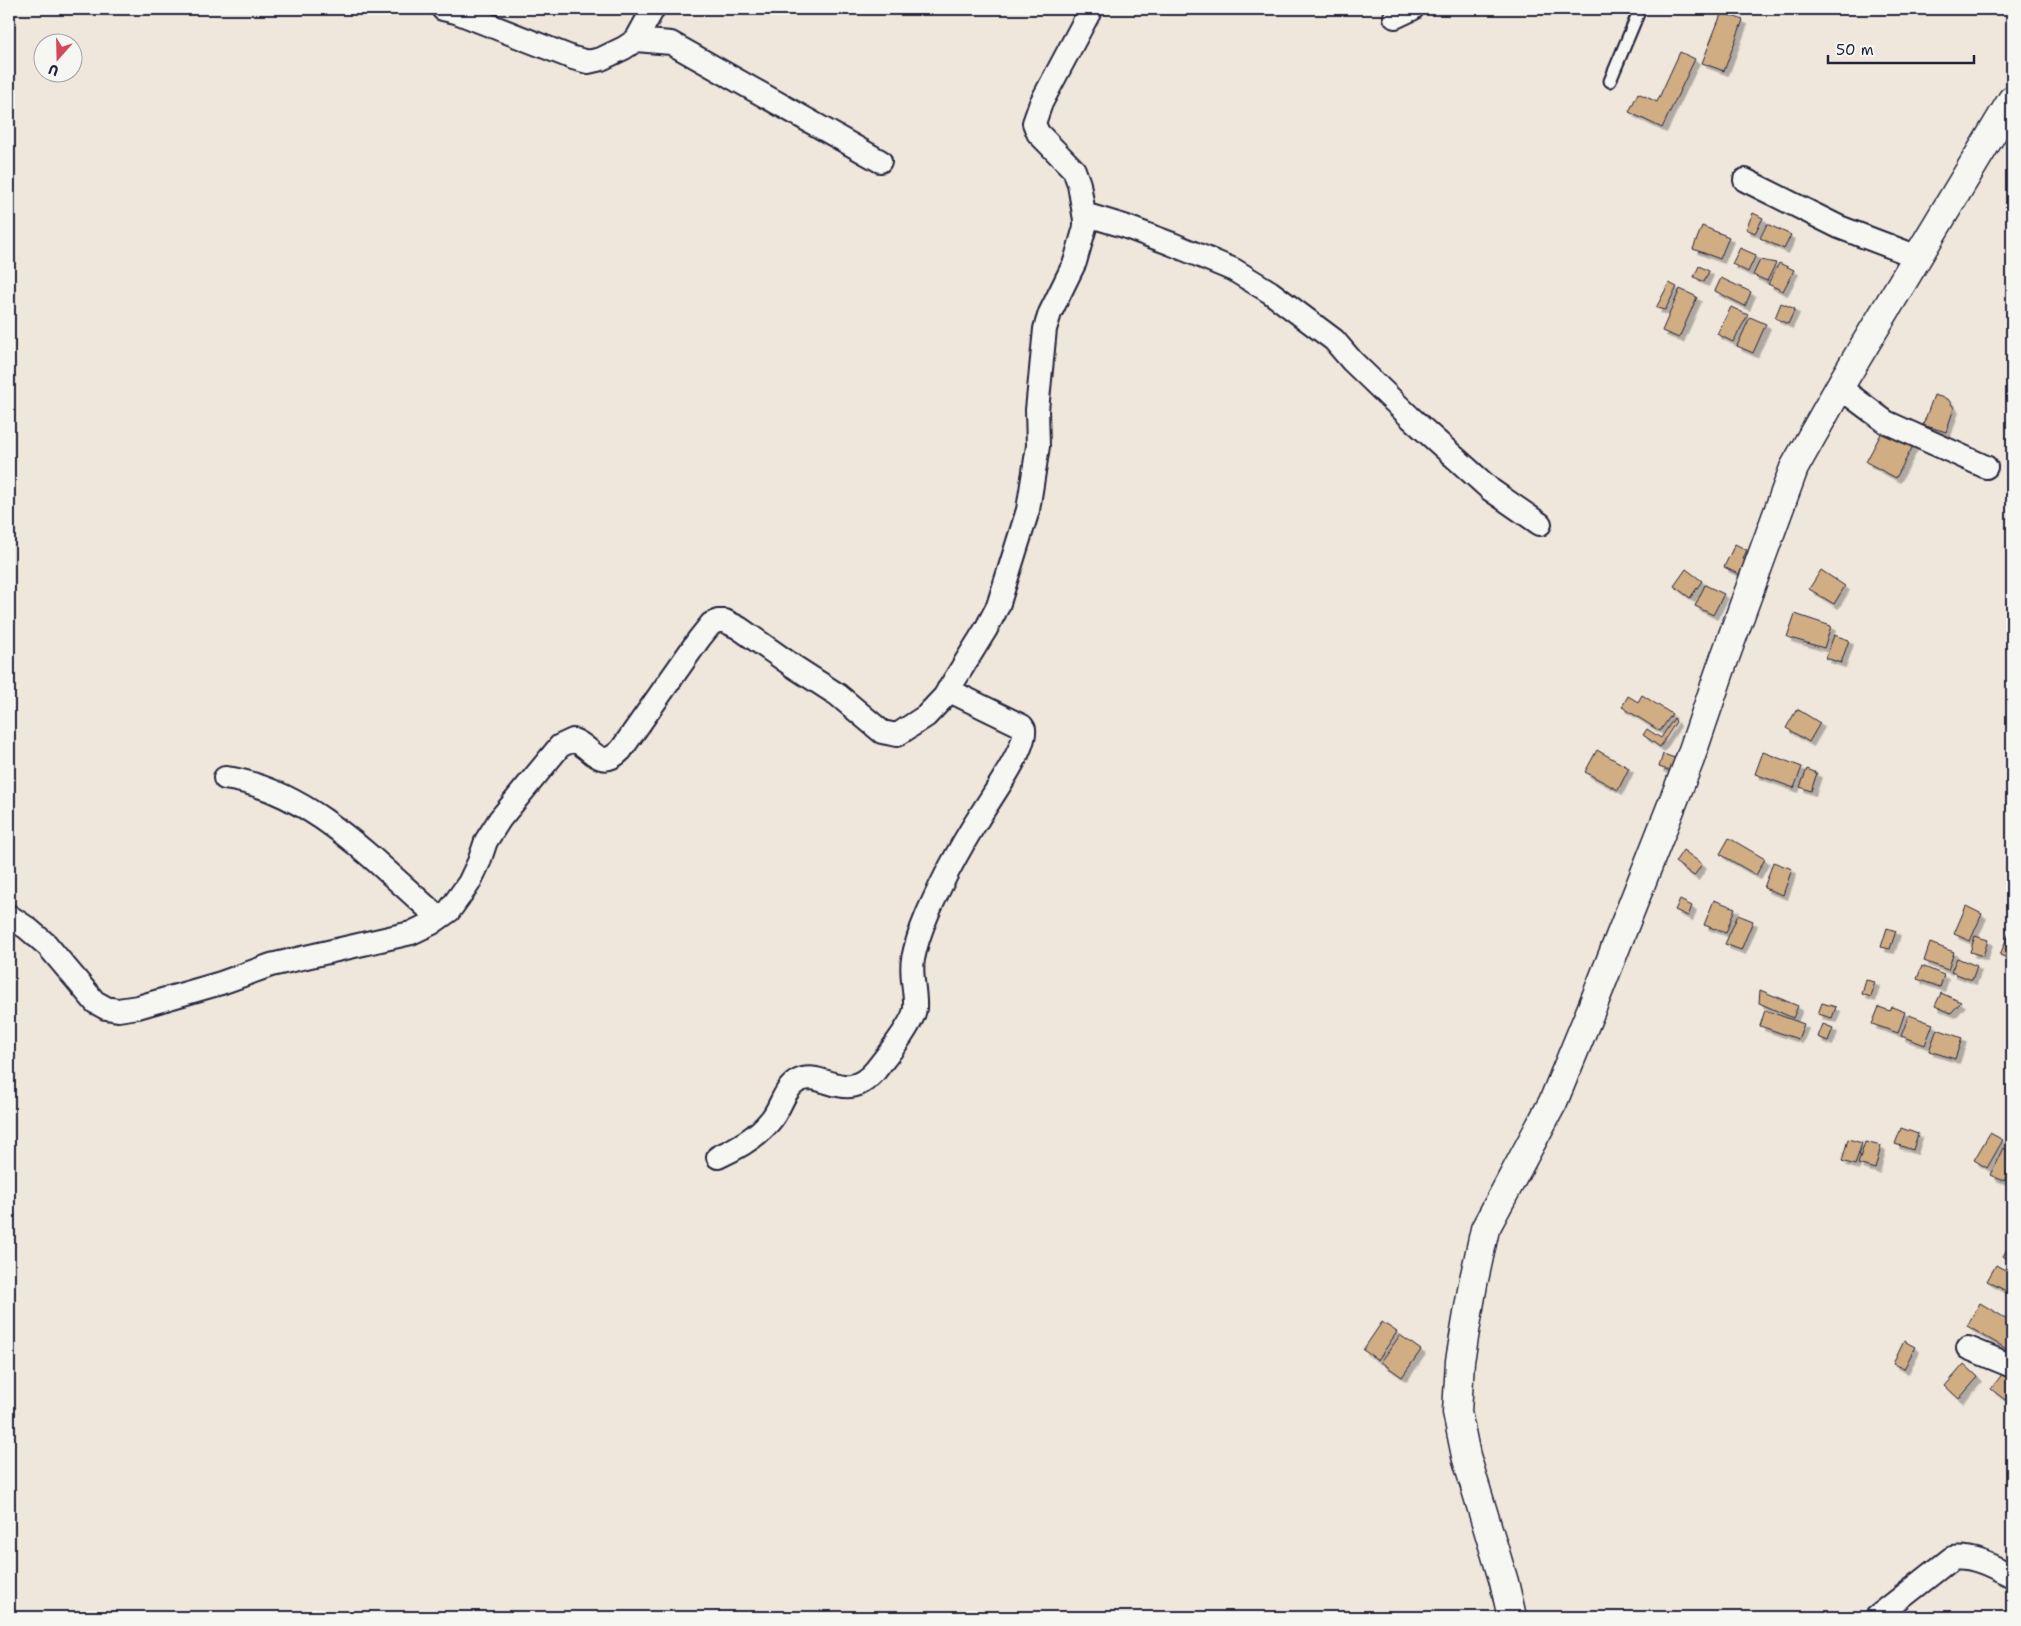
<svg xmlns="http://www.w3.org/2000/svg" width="2021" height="1626" viewBox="0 0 2021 1626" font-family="'Shantell Sans',sans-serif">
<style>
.building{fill:#d1ad83;stroke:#22223b;filter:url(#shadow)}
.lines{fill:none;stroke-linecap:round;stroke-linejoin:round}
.service-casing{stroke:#22223b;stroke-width:15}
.minor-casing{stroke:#22223b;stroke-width:26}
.tertiary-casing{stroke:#22223b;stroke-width:31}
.service{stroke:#f6f6f2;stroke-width:11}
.minor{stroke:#f6f6f2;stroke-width:22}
.tertiary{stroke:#f6f6f2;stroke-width:28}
</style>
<defs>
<filter id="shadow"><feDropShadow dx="4.5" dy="4.5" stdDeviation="0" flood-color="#0004"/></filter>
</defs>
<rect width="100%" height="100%" fill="#efe7dc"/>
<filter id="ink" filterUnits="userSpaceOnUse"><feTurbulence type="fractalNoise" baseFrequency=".02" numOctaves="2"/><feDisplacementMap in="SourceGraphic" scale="10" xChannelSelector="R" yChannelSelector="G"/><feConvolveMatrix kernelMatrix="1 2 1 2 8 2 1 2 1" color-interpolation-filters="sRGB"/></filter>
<g filter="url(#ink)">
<!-- building -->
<path class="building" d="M1722,12L1743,20L1724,71L1702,63Z
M1680,52L1695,59L1662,128L1629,112L1638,93L1657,102Z
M1753,213L1763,218L1755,233L1746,229Z
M1767,224L1791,235L1784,249L1760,238Z
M1702,226L1729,237L1720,259L1693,249Z
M1740,248L1756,255L1748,272L1732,264Z
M1760,260L1776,263L1767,281L1753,275Z
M1779,263L1794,270L1783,291L1768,284Z
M1699,266L1709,271L1704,282L1694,277Z
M1721,278L1751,292L1745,306L1715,291Z
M1669,283L1677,287L1665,310L1656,308Z
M1680,289L1697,297L1679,338L1662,331Z
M1781,303L1795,309L1788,324L1775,318Z
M1731,307L1748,315L1733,342L1717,334Z
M1750,317L1766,324L1753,353L1737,346Z
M1934,395L1948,399L1954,408L1946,432L1923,425Z
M1883,430L1913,446L1896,478L1866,462Z
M1735,544L1747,550L1743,559L1753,563L1746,578L1724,567Z
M1686,569L1702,581L1690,598L1674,586Z
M1821,570L1845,586L1834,604L1809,589Z
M1705,585L1724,594L1713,615L1695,606Z
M1795,614L1831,626L1824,648L1787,637Z
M1834,635L1849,640L1841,663L1826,658Z
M1642,695L1672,714L1660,731L1622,707L1628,696L1638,702Z
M1797,709L1820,723L1809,742L1786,728Z
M1674,718L1676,722L1660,747L1643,735L1647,729L1661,738Z
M1597,750L1629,768L1618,790L1585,772Z
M1763,752L1802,767L1794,788L1755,774Z
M1663,754L1681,760L1677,773L1659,767Z
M1807,769L1817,773L1811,791L1800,787Z
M1729,838L1765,859L1756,875L1720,854Z
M1683,850L1702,864L1694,876L1675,862Z
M1773,862L1792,869L1783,895L1764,888Z
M1680,900L1692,906L1688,916L1675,910Z
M1714,900L1735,908L1726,933L1704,925Z
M1966,906L1982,914L1970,941L1954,934Z
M1738,915L1753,921L1741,950L1725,944Z
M1887,928L1896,931L1890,949L1881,947Z
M2009,933L2012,935V960L2000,955Z
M1975,936L1988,940L1983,956L1970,952Z
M1930,943L1954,952L1948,970L1924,961Z
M1957,958L1977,966L1972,980L1951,972Z
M1922,966L1944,975L1940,987L1917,979Z
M1866,980L1875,982L1871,997L1862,994Z
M1760,990L1798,1006L1793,1018L1759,1003Z
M1941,993L1961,1002L1951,1013L1935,1006Z
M1822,1003L1836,1007L1832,1018L1818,1014Z
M1879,1007L1890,1011L1892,1007L1905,1012L1898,1033L1872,1024Z
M1765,1010L1804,1024L1798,1039L1760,1026Z
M1909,1015L1933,1024L1925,1045L1901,1036Z
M1823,1024L1833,1028L1828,1041L1818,1037Z
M1937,1029L1962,1038L1955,1059L1929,1051Z
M1901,1128L1918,1134L1913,1150L1895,1144Z
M1990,1133L2003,1140L1987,1168L1974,1160Z
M1848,1139L1862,1143L1855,1165L1842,1161Z
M1865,1142L1881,1146L1875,1169L1858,1164Z
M2003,1148L2012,1152V1163L2004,1181L1990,1175Z
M2012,1168V1184L2006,1181Z
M2012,1241V1262L2003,1256Z
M1996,1265L2012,1274V1294L1987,1281Z
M1980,1303L2012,1322V1352L1967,1326Z
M1382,1322L1397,1332L1378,1360L1363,1350Z
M1400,1335L1421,1350L1402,1377L1381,1362Z
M1904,1341L1915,1347L1904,1369L1893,1364Z
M1964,1364L1978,1377L1959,1399L1945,1386Z
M2003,1373L2012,1380V1390L2005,1400L1991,1389Z"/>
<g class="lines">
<!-- service casing -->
<g class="service-casing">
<path id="service" d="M1610,81L1640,9"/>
</g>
<!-- minor casing -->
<g class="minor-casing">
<path id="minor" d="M443,9L456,12L573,58L588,62L601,59L624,48L636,40L653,9
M1395,17L1412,9
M636,40L671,43L880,161
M1745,180L1839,227L1918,257
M1084,214L1124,226L1172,244L1234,270L1270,292L1334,340L1352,361L1411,418L1491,490L1540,524
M1839,387L1886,422L1986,467
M225,778C310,789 377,864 439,918
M9,916L27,928L47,945L95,1002L106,1008L118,1010L138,1007L221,983L271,965L411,933L432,923L449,911L469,883L479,862L486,841L500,819L560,746L573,740C592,746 599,772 621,750L699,639L711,624L718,621H725L739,628L793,666L838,695L882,732L897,735L926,716L944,697L986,629L998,606L1028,510L1038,446L1037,410L1045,329L1050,313L1075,262L1085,227V220L1079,184L1074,170L1038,133L1034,123L1041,103L1091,9
M718,1157C736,1149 757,1137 770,1121C781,1109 783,1089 798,1081C822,1068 845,1106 875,1071C885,1058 914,1023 915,1008C916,992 910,974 913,959C919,928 934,899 948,871C957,854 967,836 978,819C989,800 1027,749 1024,729L1022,726L948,690
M1968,1348L2012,1366
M1877,1617L1952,1558C1973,1555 1994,1567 2012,1576"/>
</g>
<!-- tertiary casing -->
<g class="tertiary-casing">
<path id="tertiary" d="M1512,1617L1504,1582L1466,1456L1457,1412L1460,1361L1473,1284L1485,1229L1553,1102L1591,1010L1690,759L1721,668L1794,468L1843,381L2012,100"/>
</g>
<!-- service -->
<use href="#service" class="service"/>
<!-- minor -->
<use href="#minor" class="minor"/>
<!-- tertiary -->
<use href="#tertiary" class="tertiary"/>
</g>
</g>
<!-- margin -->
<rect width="2021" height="1626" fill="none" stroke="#f6f6f2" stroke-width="30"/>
<rect x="15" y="15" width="1991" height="1596" fill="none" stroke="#22223b" stroke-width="2" filter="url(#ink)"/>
<!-- north arrow -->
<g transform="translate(58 58) rotate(200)"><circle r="24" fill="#f6f6f2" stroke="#a1a1a9"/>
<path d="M0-4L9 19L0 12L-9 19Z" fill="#d1495b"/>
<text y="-8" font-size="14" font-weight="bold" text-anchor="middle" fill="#22223b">U</text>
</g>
<!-- scale -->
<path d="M1828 55v8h146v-8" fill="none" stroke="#22223b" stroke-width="2.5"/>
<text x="1836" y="55" font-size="15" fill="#22223b" stroke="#f6f6f2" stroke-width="4" paint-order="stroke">50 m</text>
</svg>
